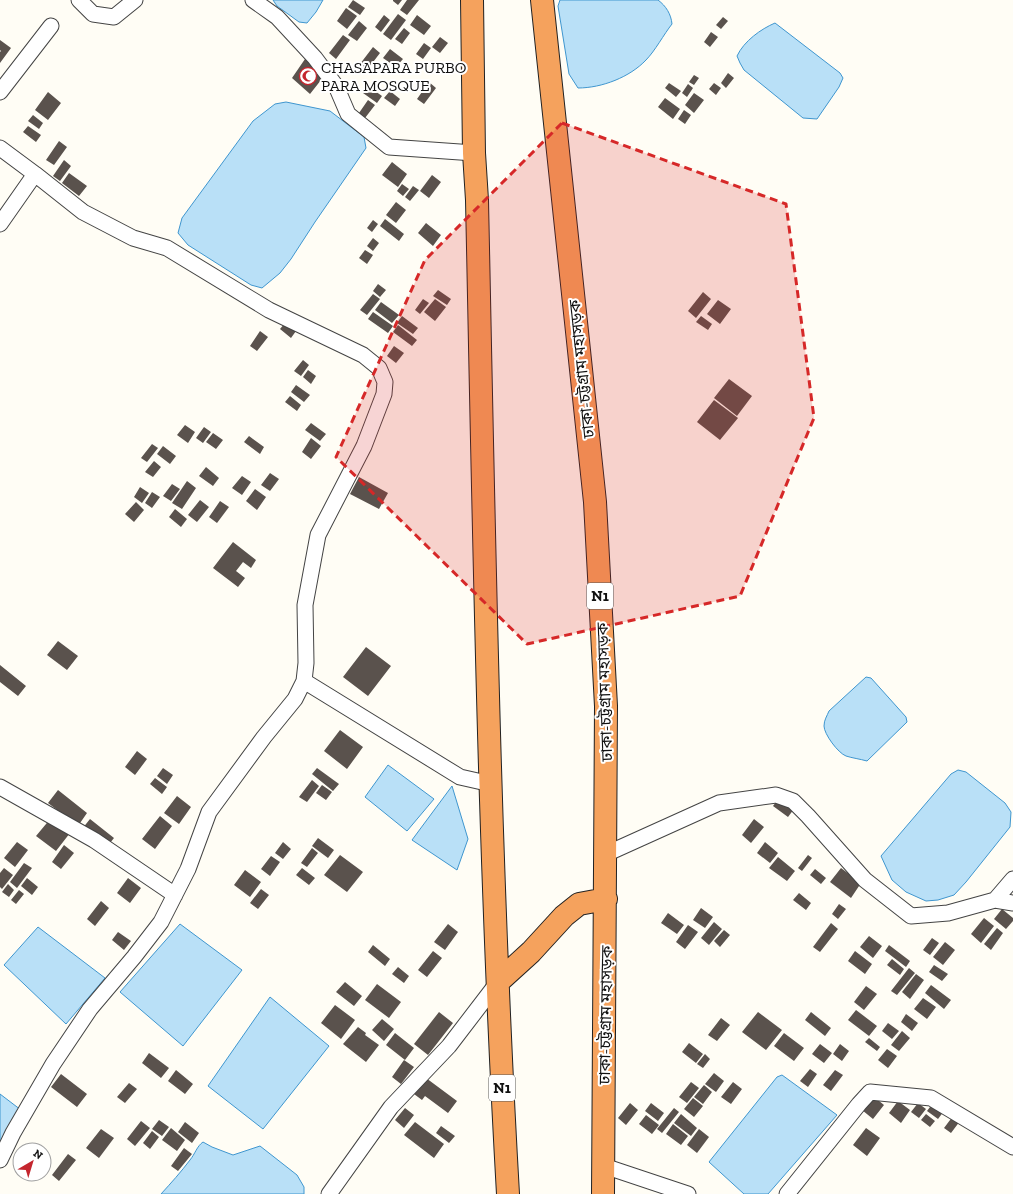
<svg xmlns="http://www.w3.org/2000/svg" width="1013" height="1194" viewBox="0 0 1013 1194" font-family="'Zilla Slab','Noto Sans Bengali',serif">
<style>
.water{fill:#b9e0f7;stroke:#3f96cf}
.building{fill:#5a524d}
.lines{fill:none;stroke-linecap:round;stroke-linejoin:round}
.minor-casing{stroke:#444;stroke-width:17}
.highway-casing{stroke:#222;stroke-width:24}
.minor{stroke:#fff;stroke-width:15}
.highway{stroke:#f5a25d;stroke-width:22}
.marked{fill:#d62828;fill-opacity:0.2;stroke:#d62828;stroke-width:3;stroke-dasharray:8 5;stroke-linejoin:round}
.labels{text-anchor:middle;stroke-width:4;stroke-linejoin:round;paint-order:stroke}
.shield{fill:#fff;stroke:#585858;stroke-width:1}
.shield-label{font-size:15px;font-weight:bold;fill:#111}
.poi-label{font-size:16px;fill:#111;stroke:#fff;text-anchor:start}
.street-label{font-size:16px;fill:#111;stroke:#fff}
</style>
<rect width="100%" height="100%" fill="#fffdf5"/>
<!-- water -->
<path class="water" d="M273,0H323L316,12L307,23L299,22L277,6Z
M560,0H658C666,6 671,14 672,24C664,34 655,51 646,60C630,77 602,88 578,88L569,74L558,6Z
M775,23L840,73L843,78L839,87L817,119L803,118L744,70L740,63L737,56C744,41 761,29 775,23Z
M286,102L330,111L364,137L366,148L315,222L291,259L280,273L262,288L251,285L188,245L178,233L182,218L253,121L275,104Z
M866,677L871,678L906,717L907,722L867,761C860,759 852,758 846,756C838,753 824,734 824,726C824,720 827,716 829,711Z
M388,765L434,799L407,831L365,797Z
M958,770L966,772L1005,803L1011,812L1010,827L966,882L954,895L938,900L926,901L906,892L892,880L881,856L951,774Z
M452,786L468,839L457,870L412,840Z
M180,924L242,970L183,1046L120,992Z
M38,927L105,978L66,1024L4,965Z
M270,997L329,1046L263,1129L208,1086Z
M782,1075L837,1115L768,1194H744L709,1162L777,1077Z
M0,1094L21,1110L0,1142Z
M203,1142L212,1147L233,1155L260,1146L297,1175L304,1187V1194H161C171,1183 181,1172 190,1160C195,1154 197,1146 203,1142Z"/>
<!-- building -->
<path class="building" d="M353,0L365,8L360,15L348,7Z
M393,0H402L398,5L393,1Z
M407,0H419L407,15L400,10Z
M346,8L357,16L347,29L337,21Z
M398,14L406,20L391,40L383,34Z
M384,15L390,20L381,32L375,27Z
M417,15L431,26L424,35L410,25Z
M723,17L728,21L721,29L716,25Z
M359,21L367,28L357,41L348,35Z
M404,28L410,33L402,44L395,39Z
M711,32L718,37L710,47L704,42Z
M343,35L350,40L336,59L329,53Z
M440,37L448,43L440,53L432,47Z
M0,40L11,48L0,63V52L1,51L0,50Z
M424,43L431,48L423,59L416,54Z
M373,47L380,53L367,70L360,64Z
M390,49L403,59L396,67L383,58Z
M305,59L325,75L310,94L292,78Z
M728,73L734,78L726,88L721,83Z
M694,75L699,78L694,85L689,82Z
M429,82L436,88L424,104L417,99Z
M669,83L681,91L676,97L665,88Z
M714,83L721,88L716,95L709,89Z
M688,84L693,88L687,97L682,93Z
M368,86L382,96L377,103L363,93Z
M390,91L400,99L395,106L384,98Z
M48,92L61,103L48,120L35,110Z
M694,93L704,100L694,113L685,105Z
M665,98L680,109L673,119L658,107Z
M368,100L375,105L365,118L359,113Z
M684,110L691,115L685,124L678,119Z
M33,115L43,123L39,129L28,121Z
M28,126L41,135L36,142L23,132Z
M59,141L67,147L54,165L46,160Z
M64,160L71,166L60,181L53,176Z
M392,162L407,174L398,187L382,175Z
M69,173L87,186L79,196L62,183Z
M432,175L441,182L429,198L420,191Z
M402,184L409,189L403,196L397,191Z
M413,186L419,190L410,201L405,197Z
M396,202L406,210L396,223L386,215Z
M385,219L404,234L399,241L380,226Z
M373,220L378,224L372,232L367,228Z
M426,223L441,235L433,246L418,233Z
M373,238L379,243L373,251L367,246Z
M365,250L373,255L367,264L359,258Z
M378,284L386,290L380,297L373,291Z
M438,290L451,299L447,305L433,296Z
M703,292L711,299L696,318L688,311Z
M373,294L380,299L367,315L360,310Z
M423,299L429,303L420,314L415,310Z
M435,299L446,307L435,321L424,312Z
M718,300L731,309L720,324L707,314Z
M381,302L399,315L392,323L375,310Z
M373,312L393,326L388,333L368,319Z
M402,316L418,328L413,334L397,323Z
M701,316L712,324L708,330L696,322Z
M285,323L296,331L291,338L280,329Z
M398,325L417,340L412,346L393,332Z
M260,331L268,337L257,351L250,346Z
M394,346L404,353L396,363L387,356Z
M303,360L309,365L301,376L294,371Z
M308,370L316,376L311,384L303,377Z
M729,379L752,396L737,416L714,398Z
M296,385L310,395L304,402L291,392Z
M290,396L301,405L297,411L285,402Z
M714,400L738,418L720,440L697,422Z
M311,423L326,434L320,441L305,430Z
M185,425L195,432L188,443L177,435Z
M204,427L211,432L203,443L196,438Z
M213,433L223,440L216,449L206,442Z
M249,436L264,447L260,454L244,442Z
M311,438L321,446L311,459L302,452Z
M152,444L158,448L147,462L141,458Z
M163,446L176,456L170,464L157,454Z
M154,461L161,467L153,477L145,472Z
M206,467L219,478L213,486L199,476Z
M270,473L279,479L270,491L261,485Z
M242,476L251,482L242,495L232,488Z
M359,477L388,493L379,509L350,494Z
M187,481L196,488L182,509L172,503Z
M172,484L180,489L171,501L163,496Z
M140,487L149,493L142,503L134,497Z
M255,489L266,497L257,510L246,501Z
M152,492L160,497L152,508L145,503Z
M200,500L209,507L197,522L188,515Z
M220,501L229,507L217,523L209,517Z
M136,502L144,510L134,522L125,514Z
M175,509L187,519L181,527L169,517Z
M233,542L256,560L251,568L243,562L236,571L245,578L238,587L213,568Z
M58,641L78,656L67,670L47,655Z
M366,647L391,666L368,696L343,677Z
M0,665L26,686L18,696L0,682Z
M340,730L363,747L347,769L324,751Z
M137,751L147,759L135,775L125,767Z
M163,768L173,775L167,784L157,776Z
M317,768L339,784L333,791L312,774Z
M155,778L167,787L162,794L150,784Z
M312,780L319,786L307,802L299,797Z
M322,785L332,792L326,800L316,793Z
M58,790L87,813L78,826L48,803Z
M177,796L191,807L179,824L164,813Z
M779,798L794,809L788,817L773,806Z
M160,816L172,826L155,849L142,839Z
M51,818L70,833L56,851L36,836Z
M90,819L114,838L106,848L82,829Z
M754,819L764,827L751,843L742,835Z
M318,838L334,850L328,858L312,846Z
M17,842L28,850L15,867L4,858Z
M283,842L291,849L283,859L275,853Z
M765,842L778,853L770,863L757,853Z
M64,845L74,853L61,869L52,862Z
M312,848L318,853L307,867L301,863Z
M340,855L363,872L347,892L324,875Z
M808,855L812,858L802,871L798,868Z
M271,856L280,862L270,876L261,869Z
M778,857L795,871L787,881L769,868Z
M24,863L32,868L17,888L10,882Z
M4,868L13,875L2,889L0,887V873Z
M302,868L315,878L309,885L296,875Z
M841,868L861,883L851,898L830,882Z
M815,869L826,878L821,884L810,875Z
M245,870L261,882L250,897L234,885Z
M27,878L38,887L32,895L21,886Z
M128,878L141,888L130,903L117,893Z
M8,884L14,890L9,897L2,892Z
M261,889L269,895L258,909L250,903Z
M19,890L24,894L16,904L11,900Z
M799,893L811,903L806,910L793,900Z
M101,901L109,908L95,926L87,919Z
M839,904L846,909L838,919L832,914Z
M701,908L713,917L705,928L693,920Z
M1002,909L1013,918V921L1006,929L994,919Z
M668,913L684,925L677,934L661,923Z
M984,918L994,926L981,943L971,934Z
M714,922L722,929L709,945L701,938Z
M831,923L838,929L820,952L813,947Z
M448,924L458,932L445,950L434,942Z
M688,925L698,932L685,949L676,942Z
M997,928L1003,933L991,950L984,944Z
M724,930L730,935L720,947L714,941Z
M118,932L131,941L124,950L112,940Z
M869,936L882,946L873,958L860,947Z
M932,938L939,943L930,955L923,950Z
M945,942L955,950L943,965L933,957Z
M373,945L390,959L385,966L368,952Z
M889,945L910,961L906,967L885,951Z
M433,951L442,958L427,977L418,970Z
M855,951L872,964L865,974L848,961Z
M892,959L904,969L900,975L887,965Z
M934,965L948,974L942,981L929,972Z
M398,967L409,976L404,983L392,974Z
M909,968L915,973L897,995L891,991Z
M916,974L924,980L910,999L902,992Z
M345,982L362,996L354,1006L336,992Z
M377,984L401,1002L389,1018L365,1000Z
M931,985L951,1000L944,1009L925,993Z
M866,986L877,994L864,1010L854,1002Z
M923,998L936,1007L927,1019L914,1009Z
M335,1005L355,1020L341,1039L321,1023Z
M856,1010L877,1026L869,1036L848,1020Z
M439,1012L453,1023L428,1055L414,1044Z
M758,1012L782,1030L766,1050L742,1032Z
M811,1012L831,1028L825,1036L805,1020Z
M906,1014L918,1023L912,1031L901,1022Z
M721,1018L730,1025L717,1041L708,1035Z
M382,1019L394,1029L384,1041L372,1030Z
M888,1023L899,1031L892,1039L882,1031Z
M358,1027L366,1033L365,1035L379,1045L366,1062L343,1044Z
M902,1031L910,1038L899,1051L891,1045Z
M395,1033L414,1048L405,1060L386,1045Z
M784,1033L804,1048L794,1061L774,1046Z
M869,1038L880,1047L877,1051L865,1042Z
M689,1043L703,1054L696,1063L682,1052Z
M820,1044L832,1053L824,1063L812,1054Z
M840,1044L849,1051L842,1061L833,1054Z
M887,1049L897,1056L888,1068L878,1060Z
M149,1053L169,1068L161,1078L142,1063Z
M705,1054L710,1059L703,1068L697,1064Z
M404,1060L414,1067L401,1084L392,1077Z
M810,1069L817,1074L808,1087L800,1081Z
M176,1070L193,1084L185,1094L168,1081Z
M835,1070L843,1075L831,1091L823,1085Z
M714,1073L724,1081L716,1092L705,1084Z
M61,1074L87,1094L77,1107L51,1087Z
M426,1078L457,1101L448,1113L425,1096L422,1100L414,1094Z
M691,1082L699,1088L687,1103L679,1097Z
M733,1082L742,1089L731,1104L721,1097Z
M129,1083L137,1089L125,1103L117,1097Z
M704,1085L712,1092L703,1104L694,1097Z
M873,1096L884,1105L873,1119L862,1110Z
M693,1098L703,1106L694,1117L684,1109Z
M898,1101L910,1110L901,1123L889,1113Z
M630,1103L638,1110L626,1125L618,1118Z
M651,1103L664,1113L658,1121L645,1111Z
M918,1103L926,1109L919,1118L911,1112Z
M933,1103L944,1111L938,1119L927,1111Z
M405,1108L414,1115L404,1128L395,1120Z
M674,1108L679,1112L662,1133L657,1129Z
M681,1114L697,1128L691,1136L674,1123Z
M926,1114L935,1121L930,1127L921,1120Z
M646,1115L659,1125L652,1134L639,1124Z
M953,1116L960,1121L951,1133L944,1128Z
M159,1120L169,1127L162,1136L152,1129Z
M141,1121L150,1128L135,1146L127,1139Z
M185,1122L199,1133L192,1143L178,1132Z
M415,1122L444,1144L434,1158L404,1135Z
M673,1124L688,1136L681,1145L666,1134Z
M441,1126L455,1136L449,1143L436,1133Z
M171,1128L185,1140L177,1151L162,1140Z
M866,1128L880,1138L867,1156L853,1145Z
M101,1129L114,1138L99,1158L86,1148Z
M699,1129L709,1137L697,1153L687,1145Z
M152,1131L159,1137L150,1149L143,1143Z
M184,1148L192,1154L178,1171L171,1166Z
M68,1154L76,1160L59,1181L52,1175Z"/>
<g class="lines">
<!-- minor casing -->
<g class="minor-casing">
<path id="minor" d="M79,0L93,14L114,17L135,0
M253,0L277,17L315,58L336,86L348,114L389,147L474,153
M0,92L51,26
M0,148L35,174L83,212L133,238L167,248L269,310L363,355L379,368L385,382L384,394L364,446L318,535L305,605L306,663L304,681L295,699L264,737L209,812L188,869L161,922L134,957L90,1009L53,1064L13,1133L0,1160
M0,224L35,174
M304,681L460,777L491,784
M0,787L94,840L175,895
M606,854L719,803L776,795L793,801L808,816L865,880L911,916L948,913L995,900L1013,903
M995,900L1013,879
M604,1166L688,1194
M329,1194L391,1107L449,1046L498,982
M787,1194L859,1104L870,1092L931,1098L1013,1147"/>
</g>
<!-- highway casing -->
<g class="highway-casing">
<path id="highway" d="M472,0L474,153L477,200C484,531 489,863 508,1194
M542,0L595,502L606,706L603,1194
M498,982L531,952L564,916L579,904L606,899"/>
</g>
<!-- minor -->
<use href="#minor" class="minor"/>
<!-- highway -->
<use href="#highway" class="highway"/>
</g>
<!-- marked area -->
<path class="marked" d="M562,123L786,204L814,418L740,596L527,644L336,457L425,260Z"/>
<!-- icons -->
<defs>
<g id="mosque-ring" transform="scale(0.9)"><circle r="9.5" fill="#fff" stroke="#c4262e" stroke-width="1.5"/><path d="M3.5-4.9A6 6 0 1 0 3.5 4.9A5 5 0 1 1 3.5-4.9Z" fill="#c4262e"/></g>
</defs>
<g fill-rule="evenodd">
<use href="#mosque-ring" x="308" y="76"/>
</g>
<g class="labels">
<!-- shield labels -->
<g class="shield">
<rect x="587" y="583" width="26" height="26" rx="3"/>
<rect x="489" y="1075" width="26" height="26" rx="3"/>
</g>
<g class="shield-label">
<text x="600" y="601">N1</text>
<text x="502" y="1093">N1</text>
</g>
<!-- poi labels -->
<g class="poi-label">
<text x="321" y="73">CHASAPARA PURBO<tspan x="321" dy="18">PARA MOSQUE</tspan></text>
</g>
<!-- street labels -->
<g class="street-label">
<text transform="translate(581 369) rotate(-96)" y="6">ঢাকা-চট্টগ্রাম মহাসড়ক</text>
<text transform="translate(604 692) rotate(-92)" y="6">ঢাকা-চট্টগ্রাম মহাসড়ক</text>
<text transform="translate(605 1015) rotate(-89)" y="6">ঢাকা-চট্টগ্রাম মহাসড়ক</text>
</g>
</g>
<!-- north arrow -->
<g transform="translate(32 1162) rotate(38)"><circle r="19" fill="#ffffff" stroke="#a0a0a0"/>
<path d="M0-3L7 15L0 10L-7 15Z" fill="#c4262e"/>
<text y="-6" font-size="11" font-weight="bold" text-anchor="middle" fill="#111111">N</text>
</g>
</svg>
